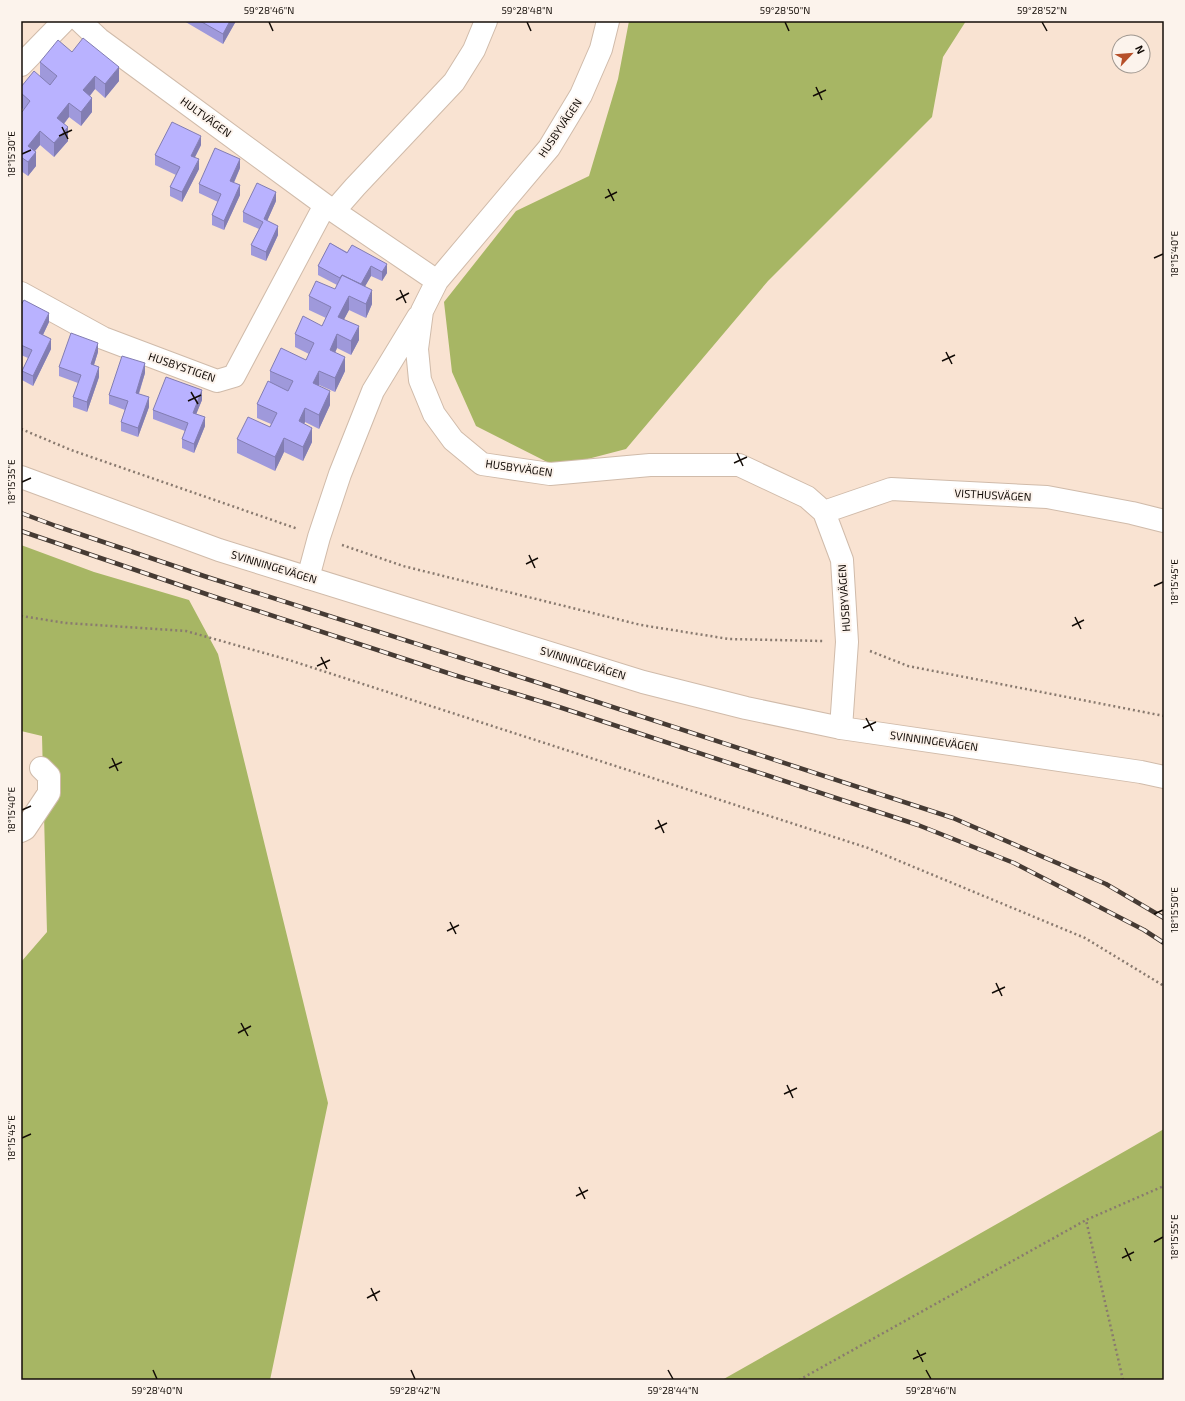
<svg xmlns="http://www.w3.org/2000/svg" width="1185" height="1401" viewBox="0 0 1185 1401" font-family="'Exo 2',sans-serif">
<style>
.forest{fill:#a7b664}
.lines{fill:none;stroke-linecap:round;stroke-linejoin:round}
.minor-casing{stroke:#d0bbaa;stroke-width:24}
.major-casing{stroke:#d0bbaa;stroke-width:24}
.path{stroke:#897a6f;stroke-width:2.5;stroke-dasharray:2 3;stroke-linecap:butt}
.minor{stroke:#fff;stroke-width:22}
.major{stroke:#fff;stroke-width:22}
.rail-casing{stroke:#463b34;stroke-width:4.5}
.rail{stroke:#fcf3ec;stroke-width:3;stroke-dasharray:9;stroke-linecap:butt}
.wall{fill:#9f99db}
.shaded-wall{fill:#827db2}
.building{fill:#b9b2ff;stroke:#827db2}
.ticks{fill:none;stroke:#130c07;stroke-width:1.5}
.labels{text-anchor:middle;stroke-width:4;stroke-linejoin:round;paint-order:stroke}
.street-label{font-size:11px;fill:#130c07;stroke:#fcf3ec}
.neatline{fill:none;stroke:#130c07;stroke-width:1.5}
.ticks-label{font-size:10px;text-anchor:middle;fill:#130c07}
</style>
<rect width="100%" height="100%" fill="#f9e3d2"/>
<!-- forest -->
<path class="forest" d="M629,21H966L943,57L932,117L768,281L626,449L557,467L476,426L452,372L444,302L516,211L589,176L618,79Z
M21,545L94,572L189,600L218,654L328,1103L270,1380H21V962L47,932L42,736L21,731Z
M1164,1129V1380H722Z"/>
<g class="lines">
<!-- minor casing -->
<g class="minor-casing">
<path id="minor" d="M80,21L99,39L325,205L437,281
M608,21L601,49L581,95L549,148L437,281L422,311L417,349L420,380L434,414L453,440L482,464L550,474L650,465H739L807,497L824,512L842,560L847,642L841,728
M21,65L64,21
M334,211L355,187L454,82L474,50L486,21
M21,293L103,338L217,381L234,376L325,205
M824,512L891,489L1047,497L1132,513L1164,521
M308,578L319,537L340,474L373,391L418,317
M21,831L25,829L49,793V776L41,768"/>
</g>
<!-- major casing -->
<g class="major-casing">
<path id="major" d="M21,477L219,550L643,682L746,708L841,728L1141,772L1164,777"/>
</g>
<!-- path -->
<path class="path" d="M21,429L71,450L298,529
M342,545L403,566L641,625L729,639L823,641
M21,616L66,623L186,631L289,660L868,848L1085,938L1164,986
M870,651L908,666L1164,716
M799,1380L1086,1220
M1123,1380L1086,1220L1164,1186"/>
<!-- minor -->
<use href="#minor" class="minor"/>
<!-- major -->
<use href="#major" class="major"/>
<!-- rail casing -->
<g class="rail-casing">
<path id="rail" d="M21,513L56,526L204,576L536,682L953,818L1106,884L1164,918
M21,531L212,596L454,675L556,706L918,825L1014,863L1144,930L1164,943"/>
</g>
<!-- rail -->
<use href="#rail" class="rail"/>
</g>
<!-- wall -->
<path class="wall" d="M184,21H236L223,44Z
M72,52L119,81L105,98L95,89L90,96L92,112L81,126L69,117L64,124L68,141L54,157L40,145L35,151L36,166L28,176L21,171V111L22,112L24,110L21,107V87L40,76V62Z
M201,145L195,157L199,169L182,202L170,196V187L176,175L155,165V155Z
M240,168L234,183L240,195L224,230L212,225V215L218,202L199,193V184Z
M276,201L267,221L278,235L266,261L251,255V245L259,229L243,222V212Z
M330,243L387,273L382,281L371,276L365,286L372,304L366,318L349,310L344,319L359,340L351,355L337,348L335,353L345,371L335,392L319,385V386L330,405L319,429L305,422L304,424L312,442L303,461L284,452L275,471L237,453V439L270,427L271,424L257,418V404L270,382V371L306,360L309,354L295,347V334L322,326L326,318L309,310V296L335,289L337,285L318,275V266Z
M21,305L49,322L43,335L51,349L33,386L22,380V371L28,358L21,355Z
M98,352L94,365L99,377L87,412L73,407V397L78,383L59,376V367Z
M145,373L139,394L149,407L138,437L121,431V422L125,410L109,404V395Z
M202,400L196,414L205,426L194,453L182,448V439L185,431L153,419V410Z"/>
<!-- shaded-wall -->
<path class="shaded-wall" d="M230,21H236L223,44V34Z
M119,67V81L105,98V84Z
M95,76V89L83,104V90Z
M92,98V112L81,126V112Z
M69,103V117L57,132V118Z
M68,127V141L54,157V143Z
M40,131V145L28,159V146Z
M201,136V145L191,165V156Z
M36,152V166L28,176V162Z
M199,159V169L182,202V192Z
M240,159V168L230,191V181Z
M240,185V195L224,230V221Z
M276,192V201L264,228V219Z
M278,226V235L266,261V252Z
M387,264V273L382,281V272Z
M371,266V276L359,297V288Z
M372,290V304L366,318V304Z
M349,296V310L338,331V317Z
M49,313V322L39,343V333Z
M359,326V340L351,355V341Z
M337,334V348L330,364V350Z
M51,339V349L33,386V376Z
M98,343V352L91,374V364Z
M345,357V371L335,392V378Z
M145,363V373L136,402V393Z
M99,367V377L87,412V402Z
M319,371V385L313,397V383Z
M202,390V400L193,422V413Z
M330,391V405L319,429V415Z
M149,397V407L138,437V428Z
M305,408V422L299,435V421Z
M205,417V426L194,453V444Z
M312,428V442L303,461V447Z
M284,438V452L275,471V457Z"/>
<!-- building -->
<path class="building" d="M200,21H230L223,34Z
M83,38L119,67L105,84L95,76L83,90L92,98L81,112L69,103L57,118L68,127L54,143L40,131L28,146L36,152L28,162L21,157V111L22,112L30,101L21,93V87L34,71L50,85L57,76L40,62L58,40L72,52Z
M172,122L201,136L191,156L199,159L182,192L170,187L180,167L155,155Z
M215,148L240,159L230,181L240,185L224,221L212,215L221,194L199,184Z
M257,183L276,192L264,219L278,226L266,252L251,245L263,222L243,212Z
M330,243L347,253L352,245L387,264L382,272L371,266L361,284L342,275L340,278L318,266Z
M342,275L372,290L366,304L349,296L338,317L359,326L351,341L337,334L330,350L345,357L335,378L319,371L313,383L330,391L319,415L305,408L299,421L312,428L303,447L284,438L275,457L237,439L248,417L270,427L277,413L257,404L268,381L288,391L293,381L270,371L281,348L306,360L314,343L295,334L303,316L322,326L331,307L309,296L316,281L335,289Z
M24,300L49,313L39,333L51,339L33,376L22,371L32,350L21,345V305Z
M71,333L98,343L91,364L99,367L87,402L73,397L81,375L59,367Z
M122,356L145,363L136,393L149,397L138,428L121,422L128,401L109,395Z
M166,377L202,390L193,413L205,417L194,444L182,439L188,423L153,410Z"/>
<!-- ticks -->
<path class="ticks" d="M269,22L273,31M527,22L531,31M785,22L789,31M1042,22L1047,31M816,87L822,100M813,96L826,90M62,127L68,139M59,136L72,130M22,154L31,150M608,189L614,201M605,198L617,192M1154,258L1163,254M400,290L406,303M396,300L409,293M946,352L952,364M942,361L955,355M191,392L198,404M188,401L201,395M737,453L743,466M734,463L747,457M22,482L31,478M529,555L535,568M526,564L538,558M1154,586L1163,582M1075,617L1081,629M1072,626L1084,620M321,657L327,669M317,666L330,660M866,718L873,731M863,728L876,722M112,758L118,771M109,768L122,762M22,810L31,806M658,820L664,833M655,829L667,823M1154,914L1163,910M450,922L456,934M447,931L459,925M996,983L1002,996M992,993L1005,987M241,1023L248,1036M238,1033L251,1026M787,1085L793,1098M784,1094L797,1088M22,1138L31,1134M579,1187L585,1199M576,1196L588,1190M1154,1242L1163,1237M1125,1248L1131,1261M1122,1258L1134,1252M371,1288L377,1301M367,1298L380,1291M917,1350L923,1362M913,1359L926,1353M153,1370L157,1379M411,1370L415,1379M668,1370L673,1379M926,1370L931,1379"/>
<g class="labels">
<!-- street labels -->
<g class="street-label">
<text transform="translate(206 117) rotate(36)" y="4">HULTVÄGEN</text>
<text transform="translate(560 128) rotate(-56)" y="4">HUSBYVÄGEN</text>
<text transform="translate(182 367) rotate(19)" y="4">HUSBYSTIGEN</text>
<text transform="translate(519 468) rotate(8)" y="4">HUSBYVÄGEN</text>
<text transform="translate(993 495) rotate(3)" y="4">VISTHUSVÄGEN</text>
<text transform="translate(274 567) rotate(17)" y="4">SVINNINGEVÄGEN</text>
<text transform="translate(844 598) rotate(-94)" y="4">HUSBYVÄGEN</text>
<text transform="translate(583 663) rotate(17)" y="4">SVINNINGEVÄGEN</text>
<text transform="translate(934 741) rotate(8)" y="4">SVINNINGEVÄGEN</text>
</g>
</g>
<!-- border -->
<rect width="1185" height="1401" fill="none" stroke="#fcf3ec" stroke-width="44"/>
<!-- north arrow -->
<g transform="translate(1131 54) rotate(64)"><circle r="19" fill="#fcf3ec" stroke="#9f9790"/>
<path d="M0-3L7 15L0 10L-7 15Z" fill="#b64f29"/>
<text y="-6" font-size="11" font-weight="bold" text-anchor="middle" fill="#130c07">N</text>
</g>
<rect x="22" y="22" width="1141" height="1357" class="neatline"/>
<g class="ticks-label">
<text x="269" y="14">59°28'46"N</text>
<text x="527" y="14">59°28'48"N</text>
<text x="785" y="14">59°28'50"N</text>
<text x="1042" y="14">59°28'52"N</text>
<text transform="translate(11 154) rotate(-90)" y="4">18°15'30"E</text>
<text transform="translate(1174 254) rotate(-90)" y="4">18°15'40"E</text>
<text transform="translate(11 482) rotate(-90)" y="4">18°15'35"E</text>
<text transform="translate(1174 582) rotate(-90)" y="4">18°15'45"E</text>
<text transform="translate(11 810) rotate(-90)" y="4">18°15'40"E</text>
<text transform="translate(1174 910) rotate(-90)" y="4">18°15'50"E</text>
<text transform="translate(11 1138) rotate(-90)" y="4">18°15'45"E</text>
<text transform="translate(1174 1237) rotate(-90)" y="4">18°15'55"E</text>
<text x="157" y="1394">59°28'40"N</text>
<text x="415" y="1394">59°28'42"N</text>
<text x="673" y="1394">59°28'44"N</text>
<text x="931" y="1394">59°28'46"N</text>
</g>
</svg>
